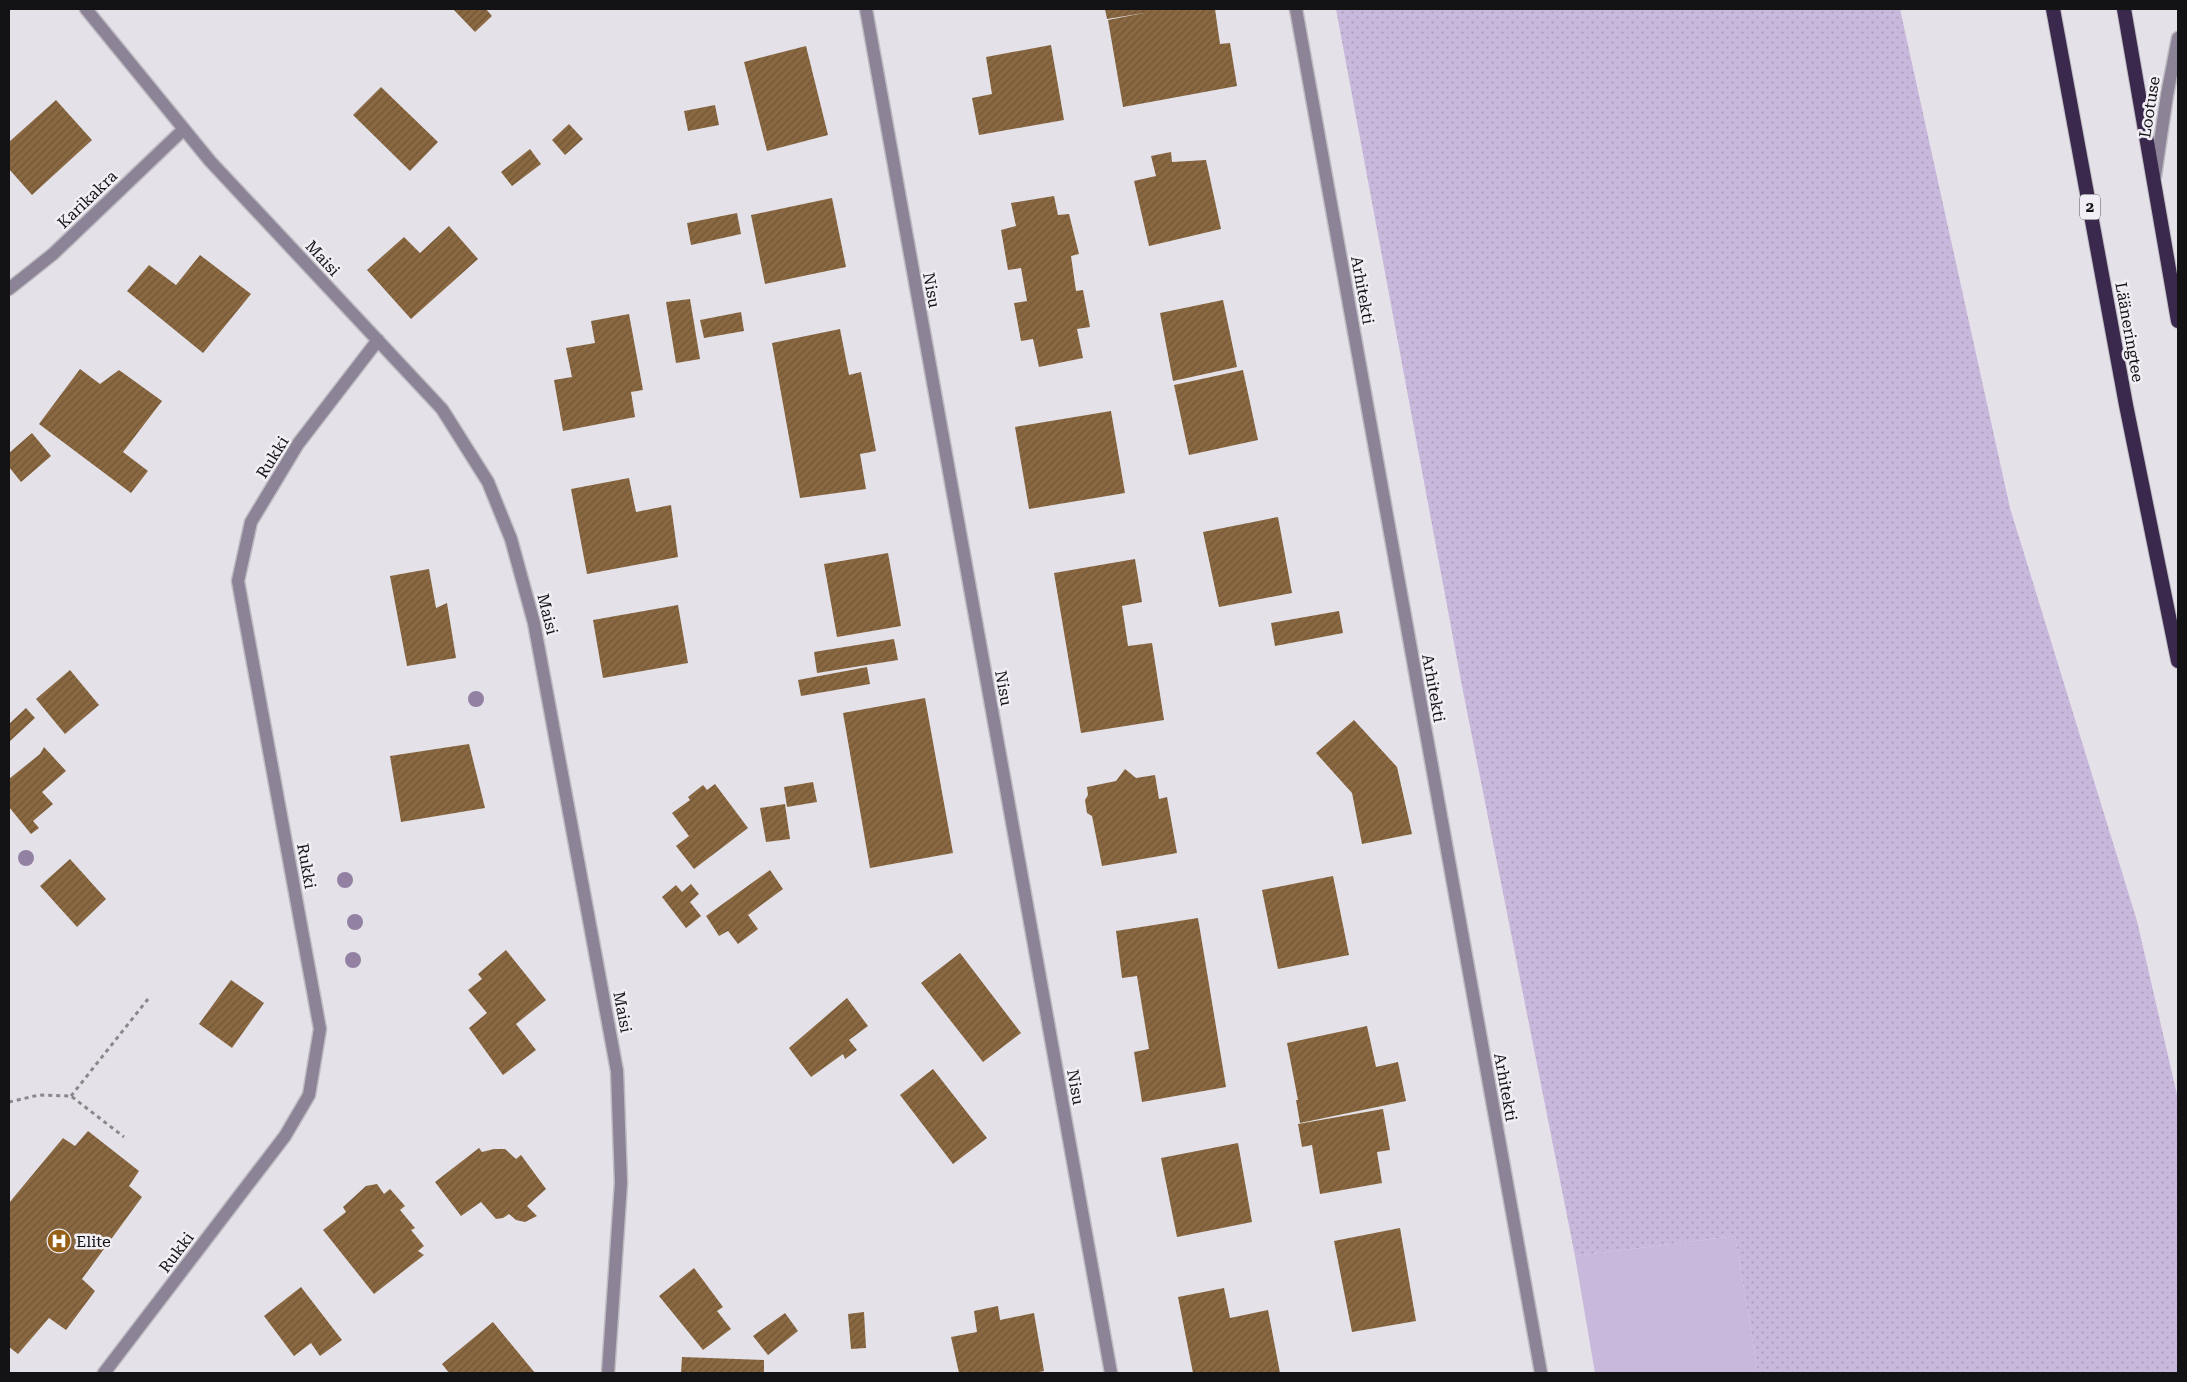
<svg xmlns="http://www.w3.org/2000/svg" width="2187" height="1382" viewBox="0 0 2187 1382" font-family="'Roboto Serif',serif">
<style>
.grass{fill:url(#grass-dots)}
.green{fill:#c8b8db}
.building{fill:url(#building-hatch)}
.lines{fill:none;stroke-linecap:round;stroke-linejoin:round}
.minor-casing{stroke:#bebcc2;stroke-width:15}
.trunk-casing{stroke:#bebcc2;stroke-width:16}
.path{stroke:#8a888d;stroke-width:3;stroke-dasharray:4 4;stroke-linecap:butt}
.minor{stroke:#8c8396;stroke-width:12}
.trunk{stroke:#3a294c;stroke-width:14}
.tree{fill:#9381a4}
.labels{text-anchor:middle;stroke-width:5;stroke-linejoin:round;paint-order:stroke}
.shield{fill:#f2eef5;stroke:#565458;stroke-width:1}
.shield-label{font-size:15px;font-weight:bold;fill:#131214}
.street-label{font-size:16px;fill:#131214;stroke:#f2eef5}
.poi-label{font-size:16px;fill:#131214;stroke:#f2eef5;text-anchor:start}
</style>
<defs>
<pattern id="grass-dots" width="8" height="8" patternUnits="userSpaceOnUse" patternTransform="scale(1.25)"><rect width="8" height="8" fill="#c8b8db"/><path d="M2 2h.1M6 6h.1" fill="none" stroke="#ab9dbb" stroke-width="1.8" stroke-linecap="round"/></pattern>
<pattern id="building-hatch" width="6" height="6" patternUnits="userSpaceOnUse" patternTransform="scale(1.25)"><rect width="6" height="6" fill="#8a6942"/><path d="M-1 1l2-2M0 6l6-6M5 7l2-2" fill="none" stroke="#705536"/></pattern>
</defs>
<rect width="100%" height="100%" fill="#e4e1e8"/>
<!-- grass -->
<path class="grass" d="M1336,9H1900L2010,508L2137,921L2178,1099V1373H1758L1735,1236L1575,1256L1462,686Z"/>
<!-- green -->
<path class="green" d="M1735,1236L1758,1373H1595L1575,1256Z"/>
<!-- building -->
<path class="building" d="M453,9H486L492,16L475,32Z
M1105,9H1215L1220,44L1230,43L1237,86L1123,107L1108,20L1144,13L1107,19Z
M1051,45L1064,120L979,135L972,98L992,94L986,57Z
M806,46L828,135L767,151L744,62Z
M381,87L438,142L410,171L353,115Z
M56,100L92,140L32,195L9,169V142Z
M715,105L719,125L688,131L684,111Z
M569,124L583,139L565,155L552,140Z
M530,149L541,164L512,186L501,172Z
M1171,152L1172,162L1206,160L1221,229L1149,246L1134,181L1156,176L1151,156Z
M1054,196L1058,215L1069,214L1079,254L1071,256L1076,291L1083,290L1090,327L1077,329L1083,358L1039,367L1033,339L1021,341L1014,303L1027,301L1021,268L1008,270L1001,230L1016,226L1011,203Z
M832,198L846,267L765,284L751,215Z
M737,213L741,234L691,245L687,223Z
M449,226L478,259L411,319L367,270L404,237L420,253Z
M200,255L251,294L203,353L127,291L149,265L176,285Z
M690,299L700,359L676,363L666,302Z
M1223,300L1237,367L1173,381L1160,313Z
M741,312L744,331L704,338L700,320Z
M629,314L643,390L631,392L635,417L563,431L554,380L572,377L566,348L595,343L591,321Z
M840,329L849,375L861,372L876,451L860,454L866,489L800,498L772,343Z
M80,369L100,384L119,370L162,401L123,452L148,471L131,493L39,424Z
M1243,370L1258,440L1189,455L1174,385Z
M1111,411L1125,493L1029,509L1015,427Z
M32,433L51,456L21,482L9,467V453Z
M629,478L636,512L671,505L678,557L587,574L571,489Z
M1278,517L1292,593L1219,607L1203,532Z
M888,553L901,626L837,637L824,564Z
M1135,559L1142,602L1122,606L1128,646L1152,643L1164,720L1081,733L1054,573Z
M429,569L436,608L447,603L456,658L407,666L390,576Z
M678,605L688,663L603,678L593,620Z
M1339,611L1343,633L1275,646L1271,623Z
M894,639L898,660L817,673L814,652Z
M867,667L870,684L801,696L798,680Z
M70,670L99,705L65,734L36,699Z
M925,698L953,853L870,868L843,713Z
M26,708L35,718L9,742V724Z
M1354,720L1397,767L1412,834L1362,844L1352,793L1316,753Z
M469,744L485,808L401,822L390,756Z
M44,747L66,771L42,792L53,804L33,821L39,828L31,834L9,807V779L40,754Z
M1125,769L1136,778L1155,775L1159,799L1167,797L1177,853L1102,866L1092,816L1087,813L1085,800L1088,795L1087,787L1116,781Z
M813,782L817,802L787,807L784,787Z
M715,784L748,828L694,869L676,846L689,836L672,813L690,800L688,797L703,785L707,790Z
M785,804L790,839L766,842L760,808Z
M70,859L106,899L77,927L40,886Z
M770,870L783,889L748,915L758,929L738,944L728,931L719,936L706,916Z
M1333,876L1349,955L1278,969L1262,890Z
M691,884L699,894L690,902L701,916L686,928L662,897L676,885L682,892Z
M1198,918L1226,1087L1142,1102L1134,1052L1149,1049L1137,976L1122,978L1116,931Z
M506,950L546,1000L516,1024L536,1050L503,1075L469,1028L487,1013L468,990L482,979L478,974Z
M960,953L1021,1033L983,1062L921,983Z
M231,980L264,1003L232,1048L199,1024Z
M847,998L868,1026L849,1040L857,1050L845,1059L843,1054L811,1077L789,1048Z
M1367,1026L1376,1067L1398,1062L1406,1101L1300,1123L1296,1100H1298L1287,1043Z
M933,1069L987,1138L953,1164L900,1095Z
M1383,1109L1390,1150L1377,1152L1382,1183L1320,1194L1312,1145L1302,1147L1298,1124Z
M88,1131L139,1171L129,1186L142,1197L82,1279L95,1291L66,1330L49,1318L18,1354L9,1347V1203L63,1138L75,1146Z
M1238,1143L1252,1222L1177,1237L1161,1158Z
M479,1148L482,1152L494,1149H505L516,1159L521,1155L546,1189L527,1206L537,1216L525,1222L516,1220L509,1214L503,1218L496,1219L481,1202L461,1216L435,1182Z
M377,1184L384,1194L390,1189L405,1206L400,1210L415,1228L411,1230L424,1246L418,1251L424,1255L374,1294L323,1230L346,1212L343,1207L366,1186Z
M1400,1228L1416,1321L1352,1332L1334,1241Z
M694,1268L723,1307L717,1311L731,1329L703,1350L659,1296Z
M301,1287L342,1340L320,1356L311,1343L294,1356L264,1316Z
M1224,1288L1230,1318L1268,1310L1280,1373H1193L1178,1297Z
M998,1306L1000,1320L1034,1313L1044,1371L1035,1373H959L951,1337L977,1332L974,1311Z
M864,1312L866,1348L851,1349L848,1314Z
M785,1313L798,1331L768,1355L753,1336Z
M493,1322L535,1373H449L442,1364Z
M682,1357L764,1360V1373H681Z"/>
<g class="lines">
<!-- minor casing -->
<g class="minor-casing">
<path id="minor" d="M86,9L210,161L442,409L488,482L511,539L534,623L617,1071L621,1183L608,1373
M866,9L1111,1373
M1296,9L1541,1373
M2155,176L2167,95L2178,38
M9,289L53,254L184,129
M104,1373L285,1136L309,1095L320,1029L238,581L251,522L298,444L378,340"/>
</g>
<!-- trunk casing -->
<g class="trunk-casing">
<path id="trunk" d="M2053,9L2126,405L2178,661
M2124,9L2178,321"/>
</g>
<!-- path -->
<path class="path" d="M71,1096L148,999
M9,1102L39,1095L71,1096L124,1137"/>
<!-- minor -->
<use href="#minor" class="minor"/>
<!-- trunk -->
<use href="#trunk" class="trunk"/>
</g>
<!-- trees -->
<g class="tree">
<circle cx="476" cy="699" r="8"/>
<circle cx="26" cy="858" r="8"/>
<circle cx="345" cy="880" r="8"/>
<circle cx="355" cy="922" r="8"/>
<circle cx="353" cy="960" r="8"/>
</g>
<!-- icons -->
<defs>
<g id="hospital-disc" transform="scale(1.25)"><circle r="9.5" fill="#966117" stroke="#f2eef5"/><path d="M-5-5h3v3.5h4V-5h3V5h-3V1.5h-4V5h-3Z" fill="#fff"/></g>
</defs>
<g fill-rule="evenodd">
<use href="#hospital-disc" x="59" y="1241"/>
</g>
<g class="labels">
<!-- shield labels -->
<rect class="shield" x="2080" y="194.5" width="20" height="25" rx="4"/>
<g class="shield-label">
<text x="2090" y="212">2</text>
</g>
<!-- street labels -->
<g class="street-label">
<text transform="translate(2149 107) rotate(-81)" y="6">Lootuse</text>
<text transform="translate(87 199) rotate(-44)" y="6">Karikakra</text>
<text transform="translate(323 258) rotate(47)" y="6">Maisi</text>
<text transform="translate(932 290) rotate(80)" y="6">Nisu</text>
<text transform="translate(1363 290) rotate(80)" y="6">Arhitekti</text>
<text transform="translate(2130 332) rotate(80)" y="6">Lääneringtee</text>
<text transform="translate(272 457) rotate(-58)" y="6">Rukki</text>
<text transform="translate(548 614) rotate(76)" y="6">Maisi</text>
<text transform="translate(1004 688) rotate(80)" y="6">Nisu</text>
<text transform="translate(1434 688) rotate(80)" y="6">Arhitekti</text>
<text transform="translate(307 866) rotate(80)" y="6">Rukki</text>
<text transform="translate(623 1012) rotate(79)" y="6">Maisi</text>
<text transform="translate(1076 1087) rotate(80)" y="6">Nisu</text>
<text transform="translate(1506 1087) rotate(80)" y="6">Arhitekti</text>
<text transform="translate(176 1252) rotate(-53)" y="6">Rukki</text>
</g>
<!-- poi labels -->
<g class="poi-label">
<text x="76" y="1247">Elite</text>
</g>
</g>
<!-- border -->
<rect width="2187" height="1382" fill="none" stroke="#131214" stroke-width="20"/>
</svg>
